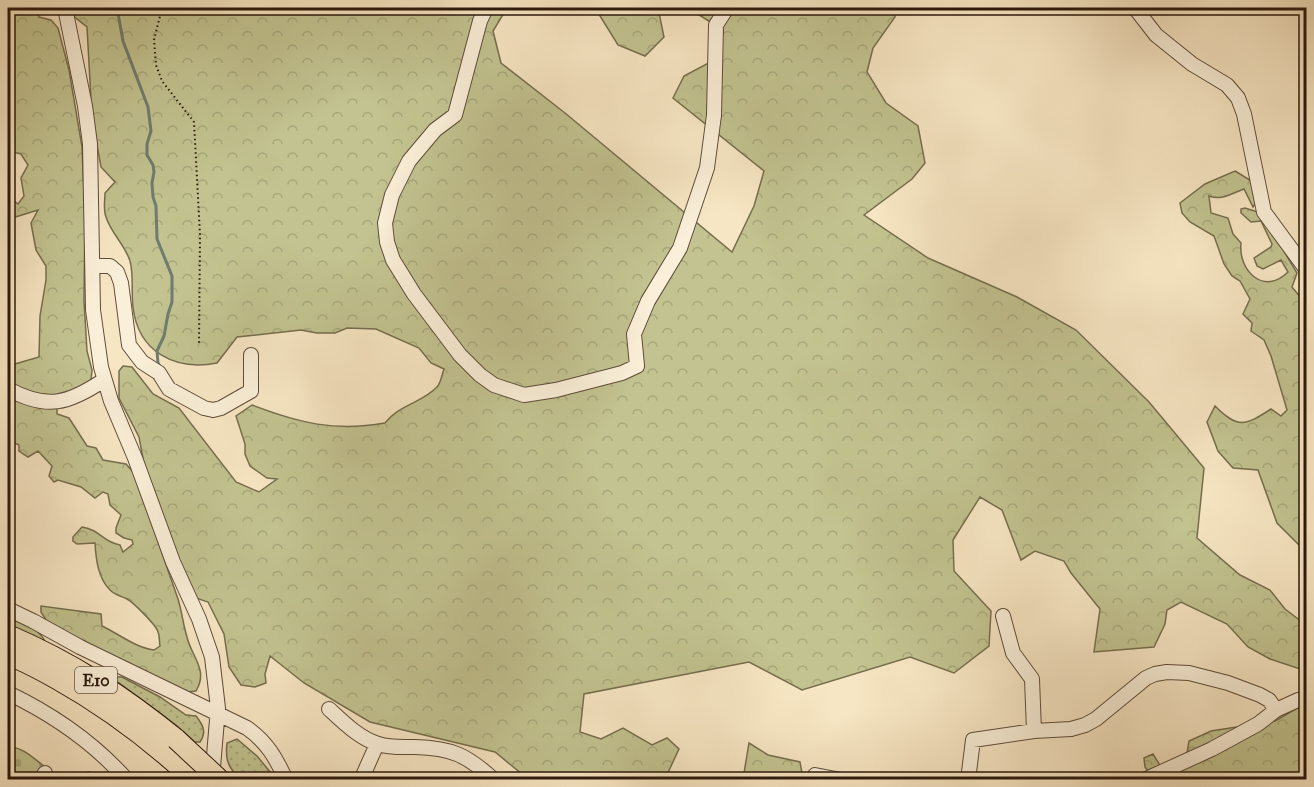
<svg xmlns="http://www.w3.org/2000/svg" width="1314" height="787" viewBox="0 0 1314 787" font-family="'IM FELL Great Primer',serif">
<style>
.grass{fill:url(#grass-dots);stroke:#766e4e;stroke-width:1.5}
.forest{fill:url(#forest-crowns);stroke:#766e4e;stroke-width:1.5}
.cemetery{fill:url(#cemetery-stones);stroke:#766e4e;stroke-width:1.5}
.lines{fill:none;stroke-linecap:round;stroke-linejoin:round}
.stream{stroke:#6f7d70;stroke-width:3}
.minor-casing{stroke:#5e4c3a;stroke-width:16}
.highway-casing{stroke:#2b180c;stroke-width:22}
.path{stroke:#2b180c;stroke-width:2;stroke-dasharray:1.5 3;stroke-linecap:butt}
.minor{stroke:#faefd8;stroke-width:14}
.highway{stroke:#f7e6c3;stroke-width:20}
.highway-bridge-casing{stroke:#2b180c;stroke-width:22;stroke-linecap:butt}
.highway-bridge{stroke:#f7e6c3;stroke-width:20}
.labels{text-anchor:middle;stroke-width:5;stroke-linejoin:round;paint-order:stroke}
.shield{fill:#faefd8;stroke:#695849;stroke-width:1.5}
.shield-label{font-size:16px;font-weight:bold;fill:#2b180c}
</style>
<defs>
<pattern id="grass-dots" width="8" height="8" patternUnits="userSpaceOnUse" patternTransform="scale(1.5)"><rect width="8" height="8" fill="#c2c390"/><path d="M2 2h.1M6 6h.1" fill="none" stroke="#a7a77b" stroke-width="1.8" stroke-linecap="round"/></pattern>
<pattern id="forest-crowns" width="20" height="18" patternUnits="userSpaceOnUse" patternTransform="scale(1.5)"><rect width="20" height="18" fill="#c2c390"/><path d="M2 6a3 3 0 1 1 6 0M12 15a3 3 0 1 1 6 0" fill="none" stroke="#a7a77b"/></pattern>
<pattern id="cemetery-stones" width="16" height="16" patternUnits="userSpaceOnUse" patternTransform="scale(1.5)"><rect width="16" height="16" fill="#c2c390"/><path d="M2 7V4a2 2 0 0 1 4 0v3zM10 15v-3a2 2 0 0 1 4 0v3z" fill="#a7a77b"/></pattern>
</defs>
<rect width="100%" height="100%" fill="#f7e6c3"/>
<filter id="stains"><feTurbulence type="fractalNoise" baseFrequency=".00333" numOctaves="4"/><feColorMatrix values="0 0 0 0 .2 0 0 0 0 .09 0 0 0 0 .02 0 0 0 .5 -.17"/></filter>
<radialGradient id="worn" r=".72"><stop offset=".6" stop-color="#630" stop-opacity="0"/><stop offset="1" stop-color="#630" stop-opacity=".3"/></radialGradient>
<!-- grass -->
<path class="grass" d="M118,677H122L160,697L186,715L196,716C203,725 207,732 200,742H195L176,725L115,680Z
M237,739L257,756L276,779H240C228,767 225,760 227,743Z"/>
<!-- forest -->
<path class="forest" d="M8,8H35L39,17L51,20L58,28L69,70L82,147L85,216L84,301L87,351L92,370L91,380L74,393L57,395V414L69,418L87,446L96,448L103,460L126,464L134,473L178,599C182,612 183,624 187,637C191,656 209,670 196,691L188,692L167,685L48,623L41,612V606L101,614L102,626C119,634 136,648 154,650L160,646C159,641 160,636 158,632C157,626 133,602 127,599C121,596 115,595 110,590C98,578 96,560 95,543L77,544L73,541V537L82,527C101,530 102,542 120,545L123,552L133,544L132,540L124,538L116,533V528L121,515L110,505L108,494L103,492L95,498L81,487L58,480L54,482L49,476L52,466L38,451L28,457L19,451V445L8,440V369L15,364L39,357L40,316L46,280V266L36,250L31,223L38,210L12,218L8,211V196L18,204L24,196L21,178L28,165L21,154L8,151Z
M69,8H507L493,31L501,63L565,113L732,252L754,206L764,171L673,98L684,76L720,57L723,30L688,8H892L895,17L873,48L867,72L886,103L918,126L925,163L912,179L864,215L928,258L1017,297L1076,330L1149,402L1204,468L1197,538L1240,575L1270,590L1285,609L1306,625V671L1270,659L1248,647L1227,624L1181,602L1167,610L1165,624L1154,647L1094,652L1100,609L1071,573L1064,561L1035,551L1021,560L1002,510L980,497L953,540L954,571L991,611L989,646L954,673L910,657L802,690L749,662L584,694L580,732L601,739L623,728L652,745L667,738L679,749L665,779H528L495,752L370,722L304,683L270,656L265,674L266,683L255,687L241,685L229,667L224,634L208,602L196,598L179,561L145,469L139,437L119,398V371L123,366L132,367L153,394L179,408L236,482L259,492L277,479L267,478L250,466L245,454V444L236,416L252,405C299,423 335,432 385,423C400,404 422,403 437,387C441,383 442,374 444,369L431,363L419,348L376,329L347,328L335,333H317L301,330L237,337L217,363C175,371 138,352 133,307C131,292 134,276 130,261C125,245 111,233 106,217C103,209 105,201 105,193L115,182L101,167L92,118L87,27L72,15Z
M595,8H658L664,37L645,56L618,45Z
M1235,171L1250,180L1258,200L1253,207L1244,189C1232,193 1222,201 1209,196L1211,213L1228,218L1233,234L1241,243C1238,271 1264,296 1288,272L1281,260L1263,269L1257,266L1254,258L1271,247L1272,244L1261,221L1251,222L1241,213V209L1245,208L1261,213L1297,273L1292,287L1306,304V323L1304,328L1306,330V552L1277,523L1258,470L1233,468L1218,451L1207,422L1215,406C1238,429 1245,426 1271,409L1281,416L1287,410L1271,356L1264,340L1251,331L1252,323L1243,314L1250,299L1240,281L1232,276L1224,264L1214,236L1190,222L1182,213L1180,203L1205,184Z
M8,618C20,622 41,629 45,642L8,627Z
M1306,703V779H1154L1145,767L1144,758L1153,754L1161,767L1187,753L1189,741L1211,731L1275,721Z
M749,743L768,755L800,762L803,779H743Z"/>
<!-- cemetery -->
<path class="cemetery" d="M8,747C31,746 46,777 67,777C75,778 82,773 90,772L100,779L8,780Z"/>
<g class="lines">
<!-- stream -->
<path class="stream" d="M117,8L123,41L148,107L151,131L147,144V155L153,165L154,172L152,183L153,197L156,206L157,239L172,276V302L168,314L164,336L157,351L158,363L160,367"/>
<!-- minor casing -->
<g class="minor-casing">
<path id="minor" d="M65,8L85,106L90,144L93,310L101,367L111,401L135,458L173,562L199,619L212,657L218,708L212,779
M486,8L480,21L455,115L435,130L409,161L392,195L385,223L387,242L393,260L414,294L460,355L480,375L494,385L524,395L556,390L622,373L637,366L634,334L648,301L680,248L707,168L714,115L716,25L727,8
M1135,8L1156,35L1192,64L1227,85L1238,98L1244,114L1264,212L1306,269
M93,266H110L117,272L121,283L129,345L142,362L159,373L169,389L204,408L213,410L221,408L251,391V355
M8,389C47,410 68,404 104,380
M8,609L33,621L80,647L247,728C267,742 276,758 286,780
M1003,616L1013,653L1032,679L1034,731
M8,693C52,714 94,743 127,780
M329,709C343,722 359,738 378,744C390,748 403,747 415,747C452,748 467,755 494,780
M815,775L841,780
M41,780L45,773
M361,780L377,744
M968,780L973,740L1034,731L1071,729L1085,725L1096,719L1146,678L1155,674L1167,672L1189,673L1228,683L1260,695L1269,700L1276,710
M1144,780L1212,749L1258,724L1276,710L1298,700L1306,698"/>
</g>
<!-- highway casing -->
<g class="highway-casing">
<path id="highway" d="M8,635C71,662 122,695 176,739
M8,655C25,661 41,670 57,679C107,707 152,741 194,780"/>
</g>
<!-- path -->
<path class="path" d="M162,8L154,40L156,65L162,81L194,122L200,235L199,343"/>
<!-- minor -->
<use href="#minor" class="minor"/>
<!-- highway -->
<use href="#highway" class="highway"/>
<!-- highway-bridge casing -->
<g class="highway-bridge-casing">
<path id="highway-bridge" d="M176,739L220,780"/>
</g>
<!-- highway-bridge -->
<use href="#highway-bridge" class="highway-bridge"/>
</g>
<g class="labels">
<!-- shield labels -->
<rect class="shield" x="75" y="667" width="42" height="26" rx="4.5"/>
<g class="shield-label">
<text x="96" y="686">E10</text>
</g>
</g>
<!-- margin -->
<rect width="1314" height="787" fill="none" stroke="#f7e6c3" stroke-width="30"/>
<rect x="9" y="9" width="1296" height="769" fill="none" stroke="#2b180c" stroke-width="3"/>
<rect x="15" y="15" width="1284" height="757" fill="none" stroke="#2b180c" stroke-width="1.5"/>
<rect width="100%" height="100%" filter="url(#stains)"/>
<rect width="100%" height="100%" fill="url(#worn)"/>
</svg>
